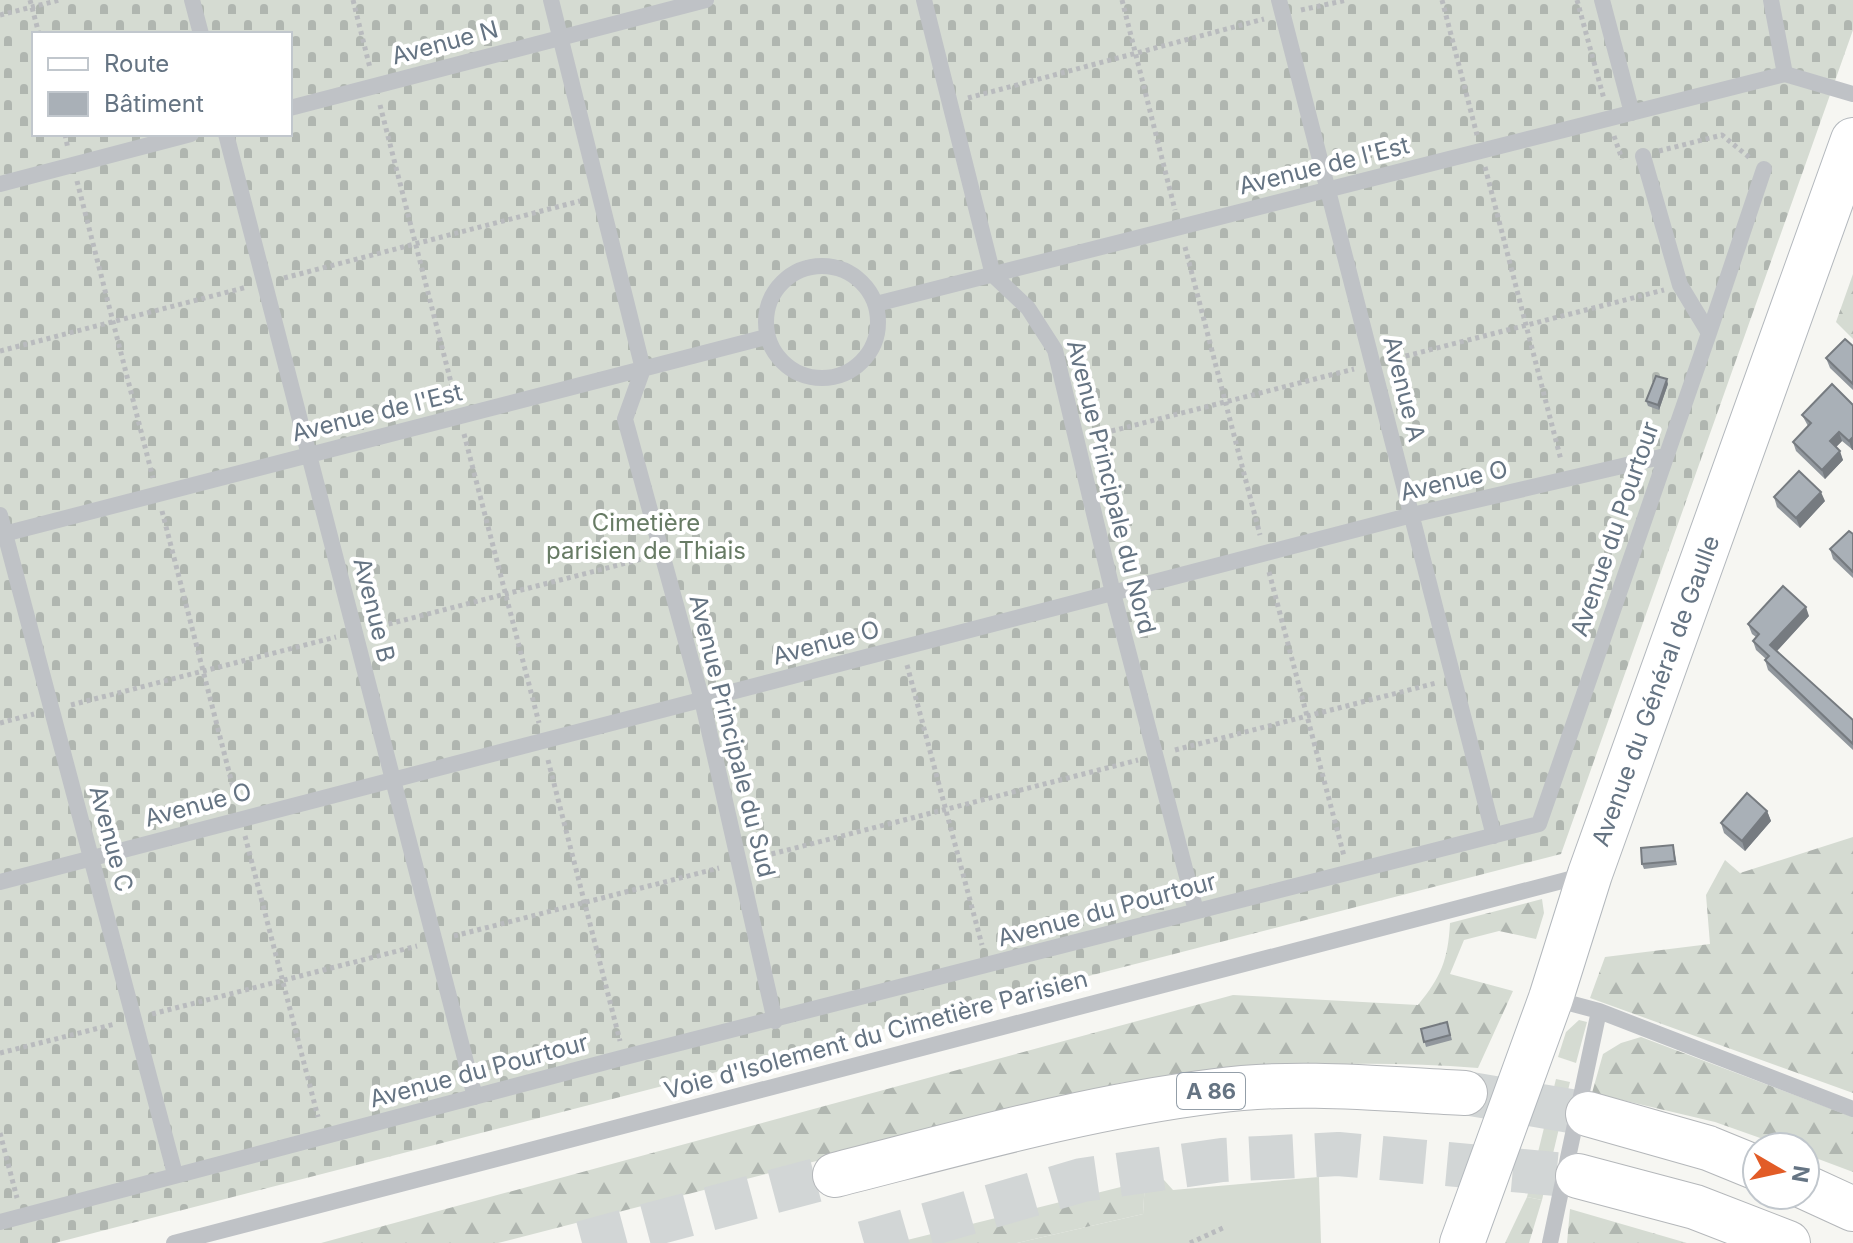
<svg xmlns="http://www.w3.org/2000/svg" width="1853" height="1243" viewBox="0 0 1853 1243" font-family="Inter,sans-serif">
<style>
.grass{fill:#d5dbd2}
.forest{fill:url(#forest-firs)}
.cemetery{fill:url(#cemetery-stones);fill-rule:evenodd}
.lines{fill:none;stroke-linecap:round;stroke-linejoin:round}
.motorway-tunnel{stroke:#d2d6d6;stroke-width:44;stroke-dasharray:44 22;stroke-linecap:butt}
.secondary-casing{stroke:#b3b8bd;stroke-width:46}
.motorway-casing{stroke:#b4b7ba;stroke-width:46}
.path{stroke:#b9bbbe;stroke-width:5;stroke-dasharray:4 4;stroke-linecap:butt}
.service{stroke:#bfc2c6;stroke-width:16}
.secondary{stroke:#fff;stroke-width:44}
.motorway{stroke:#fff;stroke-width:44}
.wall{fill:#91979d}
.shaded-wall{fill:#767b80}
.building{fill:#a9b0b7;stroke:#767b80;stroke-width:2}
.labels{text-anchor:middle;stroke-width:8;stroke-linejoin:round;paint-order:stroke}
.shield{fill:#fff;stroke:#939ea8;stroke-width:2}
.shield-label{font-size:22px;font-weight:bold;fill:#657483}
.street-label{font-size:24px;fill:#657483;stroke:#fff}
.park-label{font-size:24px;fill:#677b64;stroke:#fff}
</style>
<defs>
<pattern id="forest-firs" width="22" height="20" patternUnits="userSpaceOnUse" patternTransform="scale(2)"><rect width="22" height="20" fill="#d5dbd2"/><path d="M5 1l3.5 6h-7zM16 11l3.5 6h-7z" fill="#b0b6b0"/></pattern>
<pattern id="cemetery-stones" width="16" height="16" patternUnits="userSpaceOnUse" patternTransform="scale(2)"><rect width="16" height="16" fill="#d5dbd2"/><path d="M2 7V4a2 2 0 0 1 4 0v3zM10 15v-3a2 2 0 0 1 4 0v3z" fill="#b0b6b0"/></pattern>
</defs>
<rect width="100%" height="100%" fill="#f6f6f2"/>
<!-- grass -->
<path class="grass" d="M1579,1020L1587,1022L1576,1063L1558,1057L1566,1032Z
M1556,1079L1570,1082L1542,1200L1527,1197Z
M1319,1177L1321,1243H1017L1143,1214L1145,1181L1164,1180L1173,1190Z"/>
<!-- forest -->
<path class="forest" d="M1853,274V339L1836,322Z
M1853,837V1093L1590,998L1605,957L1710,944L1706,895L1725,860L1740,873Z
M1542,899L1544,913L1536,939L1499,931L1464,940L1450,974L1513,991L1478,1068C1357,1059 1239,1065 1120,1083L498,1243H321L1233,995L1418,1005C1441,977 1448,960 1450,923Z
M1641,1037L1853,1117V1172L1805,1154V1147H1786L1715,1122L1592,1093L1603,1054L1621,1043Z
M1145,1181L1143,1214L1017,1243H895Z
M1527,1197L1542,1200L1529,1243H1505Z
M1570,1209L1687,1243H1567Z"/>
<!-- cemetery -->
<path class="cemetery" d="M0,0H1853V30L1561,854L55,1243H0ZM34,34H290V134H34Z"/>
<g class="lines">
<!-- motorway-tunnel -->
<path class="motorway-tunnel" d="M1465,1093L1588,1114
M582,1243L835,1175
M864,1243L1082,1180L1222,1160L1338,1154L1578,1176"/>
<!-- secondary casing -->
<g class="secondary-casing">
<path id="secondary" d="M1462,1243L1551,998L1590,874L1853,140"/>
</g>
<!-- motorway casing -->
<g class="motorway-casing">
<path id="motorway" d="M1588,1114L1708,1148L1757,1168
M835,1175C961,1143 1086,1107 1215,1091C1297,1080 1383,1089 1465,1093
M1578,1176L1695,1207L1788,1243
M1805,1187L1853,1209"/>
</g>
<!-- path -->
<path class="path" d="M30,0L39,34
M353,0L370,68
M1122,0L1175,210
M1442,0L1477,135
M1577,0L1604,99
M1301,10L1347,0
M0,15L60,0
M968,98L1264,19
M380,105L455,398
M65,134L68,149
M1614,136L1622,159
M1659,151L1722,135L1750,158
M1485,167L1561,460
M77,181L153,478
M1185,247L1260,535
M284,278L580,201
M0,351L247,287
M1390,360L1664,290
M464,434L539,723
M1096,435L1354,369
M162,511L237,803
M1269,572L1344,856
M373,628L642,559
M907,665L982,945
M71,705L336,637
M0,723L34,714
M1175,750L1436,683
M548,760L620,1041
M245,836L318,1117
M756,858L1138,760
M454,936L719,868
M152,1014L417,946
M0,1053L115,1024
M0,1133L17,1198
M1190,1243L1225,1227"/>
<!-- service -->
<path class="service" d="M192,0L201,34
M551,0L643,369L625,419L702,700L775,1021
M924,0L993,275L1028,308L1055,350L1113,593L1196,911
M1279,0L1494,836
M1602,0L1632,113
M1771,0L1785,74L1853,94
M290,108L706,0
M226,134L475,1097
M0,184L191,134
M766 322a56 56 0 1 1 112 0a56 56 0 1 1-112 0Z
M876,304L1785,74
M1709,333L1764,169
M0,515L175,1174
M0,535L766,337
M0,882L1412,515L1665,456
M1554,999L1599,1011L1853,1109
M0,1222L625,1057L1539,824L1709,333L1680,285L1643,156
M174,1243L1585,875
M1550,1243L1599,1011"/>
<!-- secondary -->
<use href="#secondary" class="secondary"/>
<!-- motorway -->
<use href="#motorway" class="motorway"/>
</g>
<!-- wall -->
<path class="wall" d="M1853,346V390L1830,368L1826,358Z
M1668,384L1659,410L1648,406L1646,401Z
M1853,405V450L1842,441L1836,447L1843,460L1825,479L1796,451L1793,442L1808,426L1802,415Z
M1774,497L1825,501L1800,528L1777,507Z
M1853,534V578L1833,559L1830,549Z
M1809,616L1777,651L1853,720V750L1768,670L1765,660L1766,659L1756,650L1753,641L1756,637L1752,634L1748,624Z
M1767,811L1771,821L1745,851L1724,833L1721,823Z
M1673,845L1677,865L1644,869L1642,864Z
M1447,1022L1452,1040L1426,1047L1421,1029Z"/>
<!-- shaded-wall -->
<path class="shaded-wall" d="M1667,379L1668,384L1659,410L1658,405Z
M1839,432L1842,441L1833,450L1830,441Z
M1853,437V450H1852L1849,441Z
M1840,451L1843,460L1825,479L1822,470Z
M1821,492L1825,501L1800,528L1796,518Z
M1806,607L1809,616L1774,654L1770,645Z
M1767,811L1771,821L1745,851L1742,841Z"/>
<!-- building -->
<path class="building" d="M1845,339L1853,346V384L1826,358Z
M1656,376L1667,379L1658,405L1646,401Z
M1832,384L1853,405V437L1849,441L1839,432L1830,441L1840,451L1822,470L1793,442L1811,423L1802,415Z
M1799,471L1821,492L1796,518L1774,497Z
M1849,531L1853,534V572L1830,549Z
M1783,586L1806,607L1770,645L1853,720V744L1765,660L1769,656L1753,641L1759,634L1748,624Z
M1747,793L1767,811L1742,841L1721,823Z
M1673,845L1675,861L1642,864L1641,848Z
M1447,1022L1450,1035L1424,1042L1421,1029Z"/>
<g class="labels">
<!-- shield labels -->
<rect class="shield" x="1177" y="1073" width="68" height="36" rx="6"/>
<g class="shield-label">
<text x="1211" y="1099">A 86</text>
</g>
<!-- street labels -->
<g class="street-label">
<text transform="translate(445 43) rotate(-15)" y="8">Avenue N</text>
<text transform="translate(1324 166) rotate(-14)" y="8">Avenue de l'Est</text>
<text transform="translate(1404 389) rotate(76)" y="8">Avenue A</text>
<text transform="translate(377 413) rotate(-14)" y="8">Avenue de l'Est</text>
<text transform="translate(1454 481) rotate(-13)" y="8">Avenue O</text>
<text transform="translate(1111 487) rotate(76)" y="8">Avenue Principale du Nord</text>
<text transform="translate(1615 529) rotate(-71)" y="8">Avenue du Pourtour</text>
<text transform="translate(374 610) rotate(76)" y="8">Avenue B</text>
<text transform="translate(826 643) rotate(-15)" y="8">Avenue O</text>
<text transform="translate(1656 691) rotate(-70)" y="8">Avenue du Général de Gaulle</text>
<text transform="translate(732 736) rotate(76)" y="8">Avenue Principale du Sud</text>
<text transform="translate(198 805) rotate(-15)" y="8">Avenue O</text>
<text transform="translate(111 839) rotate(75)" y="8">Avenue C</text>
<text transform="translate(1107 910) rotate(-15)" y="8">Avenue du Pourtour</text>
<text transform="translate(876 1035) rotate(-15)" y="8">Voie d'Isolement du Cimetière Parisien</text>
<text transform="translate(479 1071) rotate(-15)" y="8">Avenue du Pourtour</text>
</g>
<!-- park labels -->
<g class="park-label">
<text x="646" y="531">Cimetière<tspan x="646" dy="28">parisien de Thiais</tspan></text>
</g>
</g>
<!-- legend -->
<rect x="32" y="32" width="260" height="104" fill="#ffffff" stroke="#c1c7cd" stroke-width="2"/>
<rect x="48" y="58" width="40" height="12" fill="#ffffff" stroke="#c1c7cd" stroke-width="2"/>
<text x="104" y="72" font-size="24" fill="#657483">Route</text>
<rect x="48" y="92" width="40" height="24" fill="#a9b0b7" stroke="#c1c7cd" stroke-width="2"/>
<text x="104" y="112" font-size="24" fill="#657483">Bâtiment</text>
<!-- north arrow -->
<g transform="translate(1781 1171) rotate(99)"><circle r="38" fill="#ffffff" stroke="#c1c7cd" stroke-width="2"/>
<path d="M0-6L14 30L0 20L-14 30Z" fill="#e25c27"/>
<text y="-12" font-size="22" font-weight="bold" text-anchor="middle" fill="#657483">N</text>
</g>
</svg>
